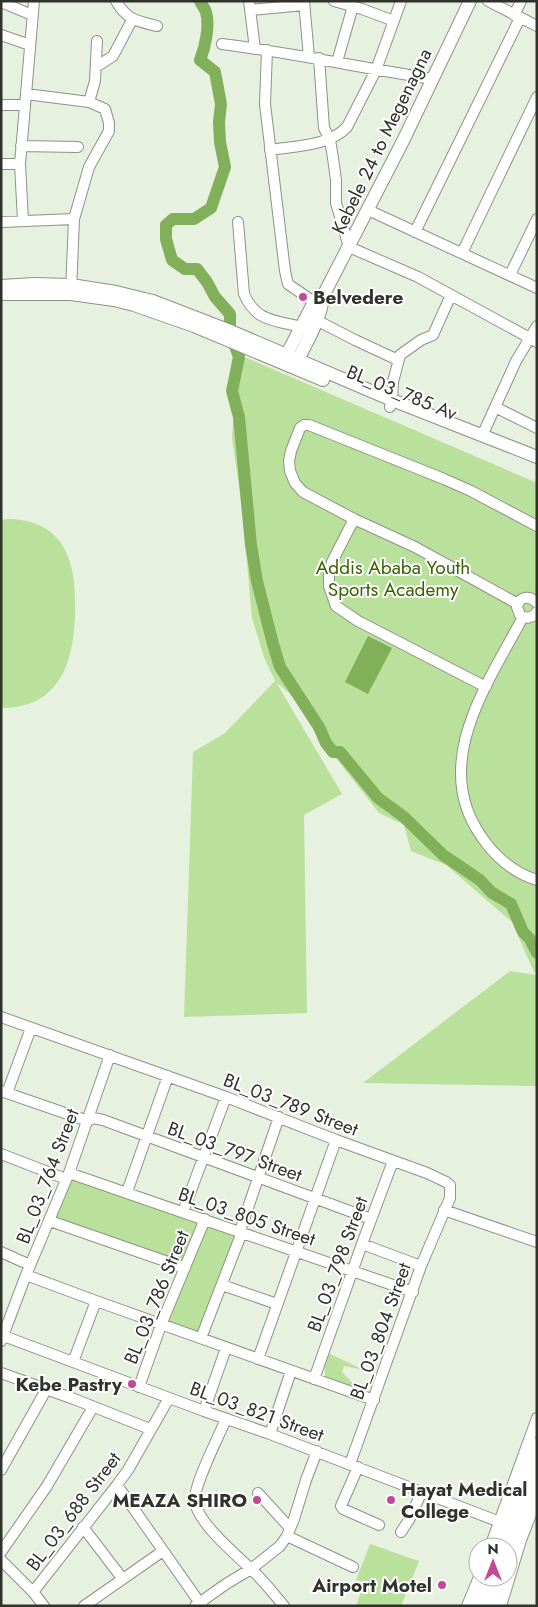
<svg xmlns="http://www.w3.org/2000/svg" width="538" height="1607" viewBox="0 0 538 1607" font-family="Jost,sans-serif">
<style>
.green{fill:#bae19b}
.water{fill:#82b05a}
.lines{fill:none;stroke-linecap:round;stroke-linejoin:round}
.river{stroke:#82b05a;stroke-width:12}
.minor-casing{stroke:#8b9485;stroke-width:12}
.major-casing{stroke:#8b9485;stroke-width:14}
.highway-casing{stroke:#8b9485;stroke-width:16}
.minor{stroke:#fff;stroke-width:10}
.major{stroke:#fff;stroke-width:12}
.highway{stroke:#fff;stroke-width:14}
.poi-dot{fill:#c44898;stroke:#fff;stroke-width:2}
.labels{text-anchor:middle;stroke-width:4;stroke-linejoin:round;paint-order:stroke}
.street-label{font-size:19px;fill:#2f332c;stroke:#fff}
.poi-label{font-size:19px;font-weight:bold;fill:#2f332c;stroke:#fff;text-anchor:end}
.park-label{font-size:19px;fill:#396200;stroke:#fff}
</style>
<rect width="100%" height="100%" fill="#e7f1e0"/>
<!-- green -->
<path class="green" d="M241,358H247L537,483V972H534L512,922L446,865L411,851L404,825L379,813L321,739L297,700L276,682L342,794L304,815L307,1013L184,1017L193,752L225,733L275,681L264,657L252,618L242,507L232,438L234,409L232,388Z
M8,519C67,520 77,565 75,614C74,661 60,707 4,708H1V520Z
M510,971L537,975V1086L363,1083Z
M71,1172L242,1231L203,1339L164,1327L187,1268L51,1221Z
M324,1351L364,1370L344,1366L342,1372L357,1388L325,1377Z
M370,1544L419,1561L401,1606H356L364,1583L356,1580Z"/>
<!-- water -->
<path class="water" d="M368,636L392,648L368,694L345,682Z"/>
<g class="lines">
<!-- river -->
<path class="river" d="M200,1C202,5 205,9 206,12C210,26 205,48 200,60L215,72L221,104L219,122L220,142L225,167L211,208L194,219H173L166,225V239L172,260L185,269H197L207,282L215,297L230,314V333L239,357L232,391L239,417L251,545L257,581L273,644L280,667L319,727L326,743L333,752H340L378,798L404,817L443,855L480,880L491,892L511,904L523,932L530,939L537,953"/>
<!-- minor casing -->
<g class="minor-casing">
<path id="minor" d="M116,1C127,20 137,21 157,26
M249,1L255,49
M304,1L309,57
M334,1L362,9L394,21
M488,1L537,26
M1,2L32,15
M250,10L304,5
M514,15L521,1
M1,35L30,45
M222,44C293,53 362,68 433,79
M267,50L265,104L285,271L288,284L314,302
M319,58L324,128L330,140L333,158L336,180V203L349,247L418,277L537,342
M337,62L353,6
M96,67L113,56L132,20
M26,94L89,102L105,109L109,123V131L89,167L74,219L71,292
M89,102L95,81L97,41
M1,105H25
M21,146L78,147
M270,150C296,146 329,146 347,127L376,70L401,1
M1,164H20
M368,210L537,288
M23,221L20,164L34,1
M1,222L74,219
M238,222L244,294C256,322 275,320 301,327
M415,232L520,18
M462,253L537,97
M510,275L537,219
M318,321L355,340L398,360
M390,407L392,400L393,382L400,355L421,340L433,335L451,295
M495,407L537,428
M482,436L516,361L537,326
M354,519L332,562L329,574V586L336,606L358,621L486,687
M537,603C530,595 519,596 517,607L520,615C526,619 532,619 537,612
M518,604L415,547L354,519L303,492L295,483L290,471L289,461L291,451L300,428L304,425H309L444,479L471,491L537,526
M523,617C488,683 430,763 481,836C494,856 514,873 537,880
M1,1017L226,1097L336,1140L427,1173L446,1182L450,1185V1198L421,1266L350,1464
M1,1091L88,1121L93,1118L103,1120L371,1219
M7,1093L31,1028
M1,1154L66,1179
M69,1173L413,1292
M127,1192L168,1076
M444,1210L537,1242
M183,1212L226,1097
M50,1221L185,1268
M240,1231L279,1117
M362,1244L421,1266
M1,1252L30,1265
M26,1275L96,1301L374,1400
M222,1285L277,1304
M1,1335L204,1411L270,1434L500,1522
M201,1338L242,1232
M1,1341L26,1275L69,1173L110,1055
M258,1359L336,1140
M73,1362L96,1301
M1,1373L74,1399L150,1429
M314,1379L362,1244L393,1161
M139,1387L161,1325L205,1219
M204,1411L226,1348
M226,1419C219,1436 193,1486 195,1501C196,1521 236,1555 251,1569C263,1580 273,1593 284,1606
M270,1434L291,1371
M358,1467L341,1506L343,1509L379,1525
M1,1470L46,1390
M117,1485L202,1606
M258,1493L290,1528
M83,1527L122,1578
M401,1532L409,1520L422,1491
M287,1536L353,1567
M490,1547L537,1418
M1,1552L47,1486L93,1407
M1,1560L33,1592L44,1606
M33,1592L117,1485L128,1470L169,1398
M84,1606L163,1551
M195,1606L226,1584L251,1569L280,1546L287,1536L294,1519L306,1480L317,1451
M467,1606L479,1577
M501,1606L521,1540L537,1499"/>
</g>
<!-- major casing -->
<g class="major-casing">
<path id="major" d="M1,286L34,284L71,285L116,292L153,301L228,330L392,400L537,457
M1,294H71L114,300L134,305L194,326L323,380
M286,356L314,302L323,296
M298,360C308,339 321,319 323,296L403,141L470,1"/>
</g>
<!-- highway casing -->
<g class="highway-casing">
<path id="highway" d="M500,1547L537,1445
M508,1554L537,1473
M479,1606L490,1577
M491,1606L501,1577"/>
</g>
<!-- minor -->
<use href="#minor" class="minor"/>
<!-- major -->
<use href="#major" class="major"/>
<!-- highway -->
<use href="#highway" class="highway"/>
</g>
<!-- markers -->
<g class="poi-dot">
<circle cx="303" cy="297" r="5"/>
<circle cx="132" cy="1384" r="5"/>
<circle cx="257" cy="1500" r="5"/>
<circle cx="391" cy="1500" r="5"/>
<circle cx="442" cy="1585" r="5"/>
</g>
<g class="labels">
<!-- street labels -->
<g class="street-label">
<text transform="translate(381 141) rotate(-64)" y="7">Kebele 24 to Megenagna</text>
<text transform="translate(402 392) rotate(22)" y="7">BL_03_785 Av</text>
<text transform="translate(291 1104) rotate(21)" y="7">BL_03_789 Street</text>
<text transform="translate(235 1151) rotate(20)" y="7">BL_03_797 Street</text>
<text transform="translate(47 1176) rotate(-69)" y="7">BL_03_764 Street</text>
<text transform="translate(247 1216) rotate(19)" y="7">BL_03_805 Street</text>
<text transform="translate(337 1264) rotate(-70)" y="7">BL_03_798 Street</text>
<text transform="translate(156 1297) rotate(-68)" y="7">BL_03_786 Street</text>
<text transform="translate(380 1331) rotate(-70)" y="7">BL_03_804 Street</text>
<text transform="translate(257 1411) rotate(20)" y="7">BL_03_821 Street</text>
<text transform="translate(73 1511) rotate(-53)" y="7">BL_03_688 Street</text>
</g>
<!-- poi labels -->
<g class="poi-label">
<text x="313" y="304" text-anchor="start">Belvedere</text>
<text x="122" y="1391">Kebe Pastry</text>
<text x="401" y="1496" text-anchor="start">Hayat Medical<tspan x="401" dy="22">College</tspan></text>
<text x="247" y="1507">MEAZA SHIRO</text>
<text x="432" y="1592">Airport Motel</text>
</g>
<!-- park labels -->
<g class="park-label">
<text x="393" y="574">Addis Ababa Youth<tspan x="393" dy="22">Sports Academy</tspan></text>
</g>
</g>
<!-- border -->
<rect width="538" height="1607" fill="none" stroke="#2f332c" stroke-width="5"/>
<!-- north arrow -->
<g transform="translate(493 1562)"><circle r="24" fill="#ffffff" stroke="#acadab"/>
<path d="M0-4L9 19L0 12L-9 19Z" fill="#c44898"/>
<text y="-8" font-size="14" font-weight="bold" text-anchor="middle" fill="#2f332c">N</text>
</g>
</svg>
